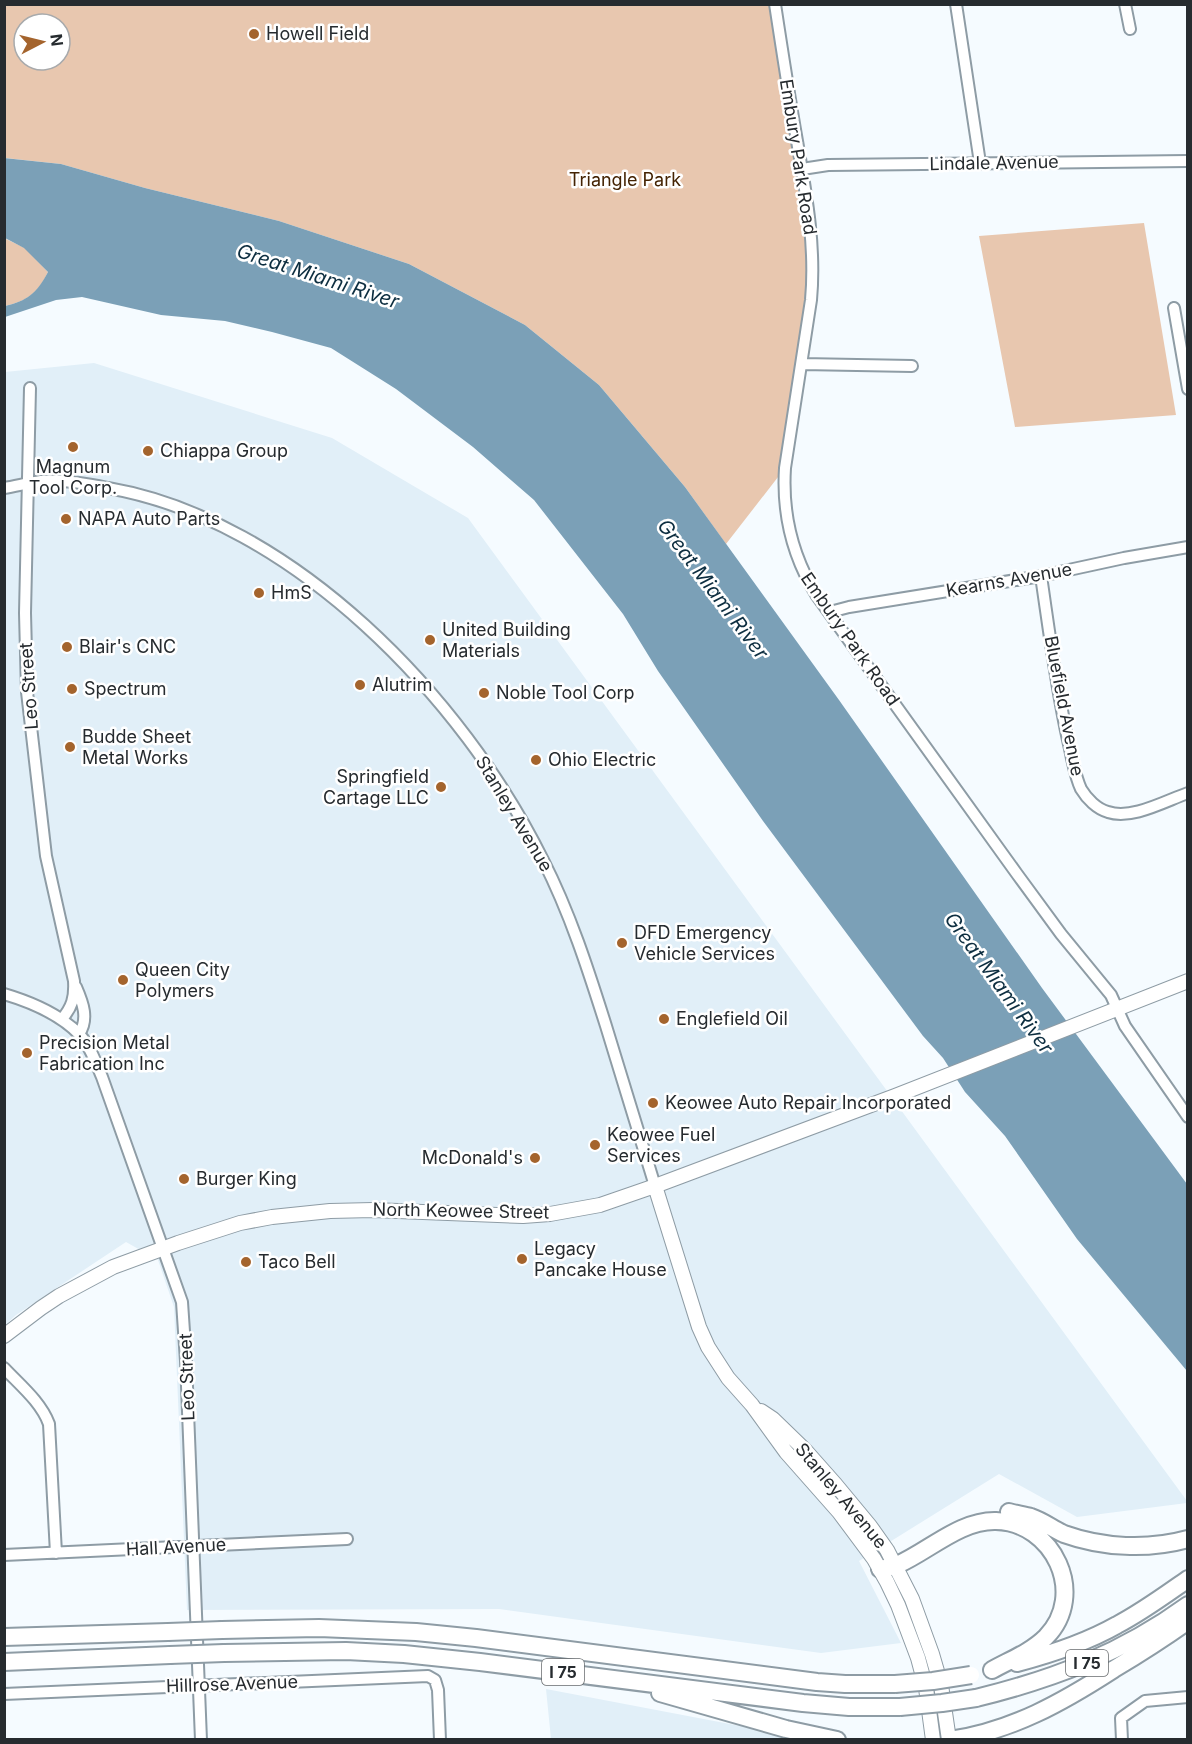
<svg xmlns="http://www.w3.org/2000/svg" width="1192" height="1744" viewBox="0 0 1192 1744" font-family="Inter,sans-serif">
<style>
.built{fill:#e1eff8}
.green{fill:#e8c7af;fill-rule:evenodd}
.water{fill:#7ba0b7}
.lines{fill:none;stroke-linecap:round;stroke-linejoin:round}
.minor-casing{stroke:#8e9ca5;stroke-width:14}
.major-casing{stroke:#8e9ca5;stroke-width:16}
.highway-casing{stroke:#8e9ca5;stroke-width:20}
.minor{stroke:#fff;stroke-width:10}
.major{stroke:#fff;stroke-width:14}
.highway{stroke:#fff;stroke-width:16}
.highway-bridge-casing{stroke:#8e9ca5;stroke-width:20;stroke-linecap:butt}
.highway-bridge{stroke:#fff;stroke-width:16}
.poi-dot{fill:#a4642d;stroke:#fff;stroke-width:2}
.labels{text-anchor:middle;stroke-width:5;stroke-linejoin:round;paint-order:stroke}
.shield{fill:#fff;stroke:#676b6d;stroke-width:1.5}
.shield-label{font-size:16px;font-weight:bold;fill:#262b2f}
.poi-label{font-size:18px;fill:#262b2f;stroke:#fff;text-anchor:start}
.street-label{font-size:18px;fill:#262b2f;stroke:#fff}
.park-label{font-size:18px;fill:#442303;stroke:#fff}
.water-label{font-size:20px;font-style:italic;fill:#0d2e40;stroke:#fff}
</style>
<rect width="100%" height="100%" fill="#f5fbff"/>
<!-- built -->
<path class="built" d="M94,363L332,438L468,518L1187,1501V1503L1077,1517L999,1474L859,1561L901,1643L821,1653L499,1609L187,1610L174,1307L158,1260L126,1242L16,1315L5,1325V372Z
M546,1689L767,1731L797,1739H551Z"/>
<!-- green -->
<path class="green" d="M4,5H775L813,255L785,468L726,544L685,487L599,385L525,325L409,264L279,221L145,188L61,164L5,158ZM24,24H60V60H24Z
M1144,223L1176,415L1015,427L979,236Z
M4,238L25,248L48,272C38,293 27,301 5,306Z"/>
<!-- water -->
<path class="water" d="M4,158L61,164L145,188L279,221L409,264L525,325L599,385L685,487L839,700L1042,988L1187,1184V1371L1077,1239L1005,1136L965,1092L943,1058L923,1036L763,821L658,671L623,614L534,500L473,447L396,389L331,348L272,332L225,321L161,315L82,297L56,300L5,317V306C27,301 37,293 48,272L24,248L5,238Z"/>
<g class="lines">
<!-- minor casing -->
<g class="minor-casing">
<path id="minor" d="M775,4C782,50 789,95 797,141C806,193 816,246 811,300L785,468C782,515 792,556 817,596L1017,874L1061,934L1111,995L1125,1026L1188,1117
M956,4L980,163
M1125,4L1130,29
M802,169L828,165L1188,161
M1174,308L1188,389
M802,364L912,366
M30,388L25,613L27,692L46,856L74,981C75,998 72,1007 62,1019
M4,488C16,486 28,483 41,481C61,479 88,484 108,488C293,520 463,698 543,860C570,913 588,969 606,1026C622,1079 639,1133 655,1186
M1041,576C1049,630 1056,686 1068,740C1072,756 1074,774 1081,789C1087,799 1097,809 1108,812C1132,820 1165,801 1188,793
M830,612L849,607L1041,576L1124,558L1188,547
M76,987C83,1003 89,1019 79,1034
M4,994C31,1002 60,1014 80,1035C90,1046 96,1063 102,1077L182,1302L186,1361L201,1740
M4,1368C20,1385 41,1402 49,1424L56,1553
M4,1555L347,1539
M4,1694L428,1676L435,1680L438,1690L440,1740
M1122,1740L1121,1718L1145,1701L1188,1697"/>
</g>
<!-- major casing -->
<g class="major-casing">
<path id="major" d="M655,1186L699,1327L708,1347L728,1378L752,1405L786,1452L839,1512L874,1559L887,1582L898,1605L918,1658L926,1688L933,1740
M4,1336L41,1308L59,1296L113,1267L178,1243L240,1223L272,1217L330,1211L373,1210L523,1216L550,1214L600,1205L655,1186L895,1096L1188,981
M761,1411L773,1419L805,1450L836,1485L870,1526L887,1550L912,1599L932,1654L941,1685L949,1740"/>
</g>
<!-- highway casing -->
<g class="highway-casing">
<path id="highway" d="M1009,1512C1016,1514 1024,1515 1031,1517C1043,1521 1053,1529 1064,1534C1103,1548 1148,1550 1188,1539
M880,1569C885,1568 892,1567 897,1565C929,1551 960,1520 996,1521C1053,1522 1088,1594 1046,1637C1031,1652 1010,1660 992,1670
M222,1630L319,1628L416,1632L476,1638L817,1682L845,1684H895
M4,1637L168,1632
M224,1653L346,1651L404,1654L480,1662L803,1703L849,1707H900
M4,1662L170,1655
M1017,1663C1051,1654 1087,1642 1117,1625C1142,1612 1165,1595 1188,1579
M660,1693L786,1729L837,1740
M976,1698C1054,1679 1122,1653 1188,1605
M950,1740C1012,1731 1063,1702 1114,1669C1139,1654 1164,1638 1188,1621"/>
</g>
<!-- minor -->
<use href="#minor" class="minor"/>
<!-- major -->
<use href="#major" class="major"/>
<!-- highway -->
<use href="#highway" class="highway"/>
<!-- highway-bridge casing -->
<g class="highway-bridge-casing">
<path id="highway-bridge" d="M168,1632L222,1630
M170,1655L224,1653
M895,1684L933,1681L971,1675
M900,1707L942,1703L976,1698"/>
</g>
<!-- highway-bridge -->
<use href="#highway-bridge" class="highway-bridge"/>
</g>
<!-- markers -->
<g class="poi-dot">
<circle cx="254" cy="34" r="6"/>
<circle cx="73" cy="447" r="6"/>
<circle cx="148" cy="451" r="6"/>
<circle cx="66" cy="519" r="6"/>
<circle cx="259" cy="593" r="6"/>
<circle cx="430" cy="640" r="6"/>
<circle cx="67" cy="647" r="6"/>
<circle cx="360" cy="685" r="6"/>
<circle cx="72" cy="689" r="6"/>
<circle cx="484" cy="693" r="6"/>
<circle cx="70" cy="747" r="6"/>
<circle cx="536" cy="760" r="6"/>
<circle cx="441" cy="787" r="6"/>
<circle cx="622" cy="943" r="6"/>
<circle cx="123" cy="980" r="6"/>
<circle cx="664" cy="1019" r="6"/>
<circle cx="27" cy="1053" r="6"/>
<circle cx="653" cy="1103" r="6"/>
<circle cx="595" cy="1145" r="6"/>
<circle cx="535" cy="1158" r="6"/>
<circle cx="184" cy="1179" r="6"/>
<circle cx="522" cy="1259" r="6"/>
<circle cx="246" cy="1262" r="6"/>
</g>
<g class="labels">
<!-- shield labels -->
<g class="shield">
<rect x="1066" y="1650" width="42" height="26" rx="4.5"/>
<rect x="542" y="1659" width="42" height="26" rx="4.5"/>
</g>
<g class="shield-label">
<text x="1087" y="1669">I 75</text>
<text x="563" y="1678">I 75</text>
</g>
<!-- poi labels -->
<g class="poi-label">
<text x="266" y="40">Howell Field</text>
<text x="160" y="457">Chiappa Group</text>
<text x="73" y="473" text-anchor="middle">Magnum<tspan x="73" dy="21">Tool Corp.</tspan></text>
<text x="78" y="525">NAPA Auto Parts</text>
<text x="271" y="599">HmS</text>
<text x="442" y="636">United Building<tspan x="442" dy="21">Materials</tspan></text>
<text x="79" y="653">Blair's CNC</text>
<text x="372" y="691">Alutrim</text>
<text x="84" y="695">Spectrum</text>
<text x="496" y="699">Noble Tool Corp</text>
<text x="82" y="743">Budde Sheet<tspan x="82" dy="21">Metal Works</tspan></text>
<text x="548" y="766">Ohio Electric</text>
<text x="429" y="783" text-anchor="end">Springfield<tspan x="429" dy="21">Cartage LLC</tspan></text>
<text x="634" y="939">DFD Emergency<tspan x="634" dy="21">Vehicle Services</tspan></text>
<text x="135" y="976">Queen City<tspan x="135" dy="21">Polymers</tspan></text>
<text x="676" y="1025">Englefield Oil</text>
<text x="39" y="1049">Precision Metal<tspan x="39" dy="21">Fabrication Inc</tspan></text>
<text x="665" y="1109">Keowee Auto Repair Incorporated</text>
<text x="607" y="1141">Keowee Fuel<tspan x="607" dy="21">Services</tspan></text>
<text x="523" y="1164" text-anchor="end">McDonald's</text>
<text x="196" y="1185">Burger King</text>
<text x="534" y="1255">Legacy<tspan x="534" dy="21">Pancake House</tspan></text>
<text x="258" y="1268">Taco Bell</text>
</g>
<!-- street labels -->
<g class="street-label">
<text transform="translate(798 157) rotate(81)" y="6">Embury Park Road</text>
<text transform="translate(994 163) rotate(-1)" y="6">Lindale Avenue</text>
<text transform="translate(1009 580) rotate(-10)" y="6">Kearns Avenue</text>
<text transform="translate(850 639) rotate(55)" y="6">Embury Park Road</text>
<text transform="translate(29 686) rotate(-94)" y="6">Leo Street</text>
<text transform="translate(1064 706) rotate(79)" y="6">Bluefield Avenue</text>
<text transform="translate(514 814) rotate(59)" y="6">Stanley Avenue</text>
<text transform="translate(461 1211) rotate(1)" y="6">North Keowee Street</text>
<text transform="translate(187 1377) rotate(-92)" y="6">Leo Street</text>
<text transform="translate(841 1496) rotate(50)" y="6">Stanley Avenue</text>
<text transform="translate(176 1547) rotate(-3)" y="6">Hall Avenue</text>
<text transform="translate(232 1684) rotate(-2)" y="6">Hillrose Avenue</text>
</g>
<!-- park labels -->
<g class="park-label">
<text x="625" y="186">Triangle Park</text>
</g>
<!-- water labels -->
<g class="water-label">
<text transform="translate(318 276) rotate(18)" y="7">Great Miami River</text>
<text transform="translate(713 589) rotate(53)" y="7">Great Miami River</text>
<text transform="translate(999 983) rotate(54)" y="7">Great Miami River</text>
</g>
</g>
<!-- border -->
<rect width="1192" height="1744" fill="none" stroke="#262b2f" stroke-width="12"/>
<!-- north arrow -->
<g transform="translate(42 42) rotate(83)"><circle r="28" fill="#ffffff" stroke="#a8aaac" stroke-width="1.5"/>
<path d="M0-4.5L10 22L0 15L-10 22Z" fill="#a4642d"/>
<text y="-9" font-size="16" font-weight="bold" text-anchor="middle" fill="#262b2f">N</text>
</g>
</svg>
